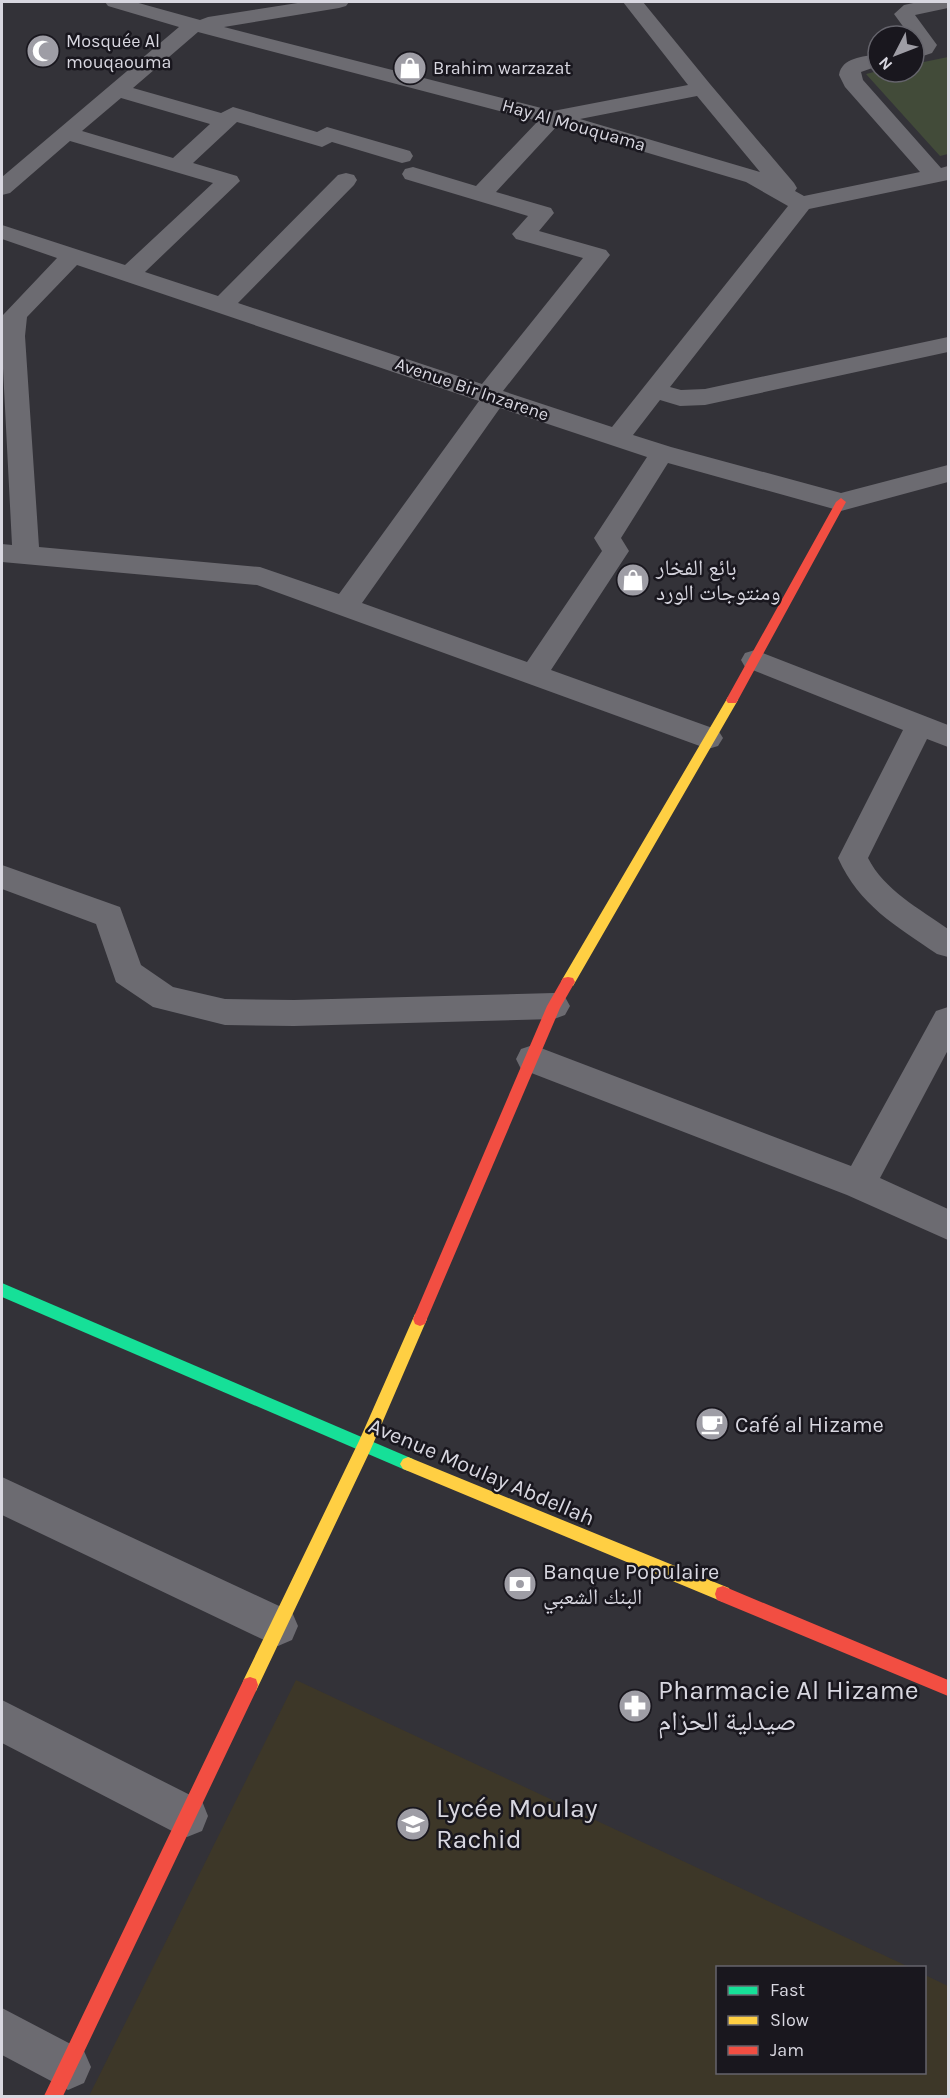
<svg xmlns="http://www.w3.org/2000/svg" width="950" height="2098" viewBox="0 0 950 2098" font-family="Karla,'Noto Naskh Arabic',sans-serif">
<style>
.education{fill:#3d3728}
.green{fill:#424b39}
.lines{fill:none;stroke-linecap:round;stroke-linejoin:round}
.street{fill:#6c6b71;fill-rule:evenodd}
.fast{fill:#16e098;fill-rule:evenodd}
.slow{fill:#ffcf43;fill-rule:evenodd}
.jam{fill:#f24e42;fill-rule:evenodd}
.labels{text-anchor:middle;stroke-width:5;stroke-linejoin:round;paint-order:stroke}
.far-poi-label{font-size:18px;fill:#d8d7e0;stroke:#19171e;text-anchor:start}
.far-street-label{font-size:18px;fill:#d8d7e0;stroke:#19171e}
.poi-label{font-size:22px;fill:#d8d7e0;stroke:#19171e;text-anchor:start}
.street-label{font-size:22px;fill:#d8d7e0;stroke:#19171e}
.near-poi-label{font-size:27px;fill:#d8d7e0;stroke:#19171e;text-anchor:start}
</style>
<rect width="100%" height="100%" fill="#333238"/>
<!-- education -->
<path class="education" d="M296,1680L909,1967L718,1968V2072H924L925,1975L948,1986V2096H89Z"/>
<!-- green -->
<path class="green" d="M948,57V154L940,156L866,74L878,71L914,72V64Z"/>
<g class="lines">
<!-- street -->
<path class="street" d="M105,2H135L200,20L208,17L304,2H349L346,6L339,8L224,27L553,111L688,85L623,2H643L710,84L794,183L797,188L795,191L804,196L920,172L845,87L839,75C842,57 863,57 878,54V66L861,72L863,80L941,168L948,166V180L809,209L670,387L681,390L705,389L948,337V352L705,405L680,406L660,400L633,435L671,447L841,493L948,465V482L841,511L668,463L621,538L629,551L551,670L718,730L723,738L718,746L708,749L257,585L2,562V544L12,545L2,349L3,315L57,258L2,239V225L125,265L213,183L70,141L10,193L2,195V177L179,27L108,6ZM198,32L538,121L476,186L413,167L405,169L402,174L405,179L528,216L512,234L516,239L583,258L482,384L238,303L354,185L357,180L354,175L346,173L338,175L218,296L145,272L240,181L237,176L193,163L237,122L322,147L332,142L402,163L410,161L413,156L410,151L327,127L317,132L233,107L221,113L133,88ZM697,96L760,172L580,119ZM121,98L210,124L173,158L82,131ZM557,126L746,182L788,206L612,427L503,391L610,255L606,250L539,231L554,213L551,208L496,192ZM77,265L479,401L339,594L260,567L39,547L25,336L27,317ZM500,408L647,457L594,538L602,551L527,662L362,603Z
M918,2H948V8L915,15L937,45L932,53L914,59V46L916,45L914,36H910L894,14L904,5Z
M755,650L948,725V747L927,739L868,858C884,890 920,909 948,929V957L937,954C895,925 860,906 838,858L903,730L745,667L741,660L745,653Z
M2,865L120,907L141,965L173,987L225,999L294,1000L554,993L565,997L570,1006L565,1015L554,1019L294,1026L225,1025L153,1007L116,982L96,924L2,889Z
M948,1007V1050L880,1178L948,1209V1240L847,1195L521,1069L516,1059L521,1049L533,1045L851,1166L936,1011Z
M2,1477L292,1612L298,1626L292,1640L278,1646L264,1640L2,1515Z
M2,1700L202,1801L208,1816L202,1831L187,1837L172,1831L2,1743Z
M2,2008L84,2051L91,2067L84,2083L68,2090L2,2055Z"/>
<!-- fast -->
<path class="fast" d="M2,1283L413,1459L416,1464L413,1469L408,1471L403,1469L2,1297Z"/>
<!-- slow -->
<path class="slow" d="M732,696L738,700L573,986H563L561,982L563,978L728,697Z
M420,1312L425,1314L427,1319L370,1451L256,1691L250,1693L244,1691L242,1685L244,1679L359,1441L415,1314Z
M408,1457L729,1588L731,1594L729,1600L723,1602L403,1469L400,1464L403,1459Z"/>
<!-- jam -->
<path class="jam" d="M841,498L846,502L738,700L736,703H728L726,700L836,502Z
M568,977L573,978L575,982L560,1008L427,1319L425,1324L420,1326L415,1324L413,1319L547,1006L563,978Z
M723,1586L948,1680V1696L717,1600L715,1594L717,1588Z
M250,1677L256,1679L258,1685L256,1691L63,2096H44L244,1679Z"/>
</g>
<!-- icons -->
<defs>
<g id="mosque-disc" transform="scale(1.725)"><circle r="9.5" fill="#9e9da5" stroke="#19171e"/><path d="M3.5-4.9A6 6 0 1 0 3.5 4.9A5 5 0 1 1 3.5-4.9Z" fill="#fff"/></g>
<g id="shop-disc" transform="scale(1.725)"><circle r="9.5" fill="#9e9da5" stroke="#19171e"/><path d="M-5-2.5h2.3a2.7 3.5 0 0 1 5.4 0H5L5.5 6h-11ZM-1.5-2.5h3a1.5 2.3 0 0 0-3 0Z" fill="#fff"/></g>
<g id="cafe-disc" transform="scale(1.725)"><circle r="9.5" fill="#9e9da5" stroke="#19171e"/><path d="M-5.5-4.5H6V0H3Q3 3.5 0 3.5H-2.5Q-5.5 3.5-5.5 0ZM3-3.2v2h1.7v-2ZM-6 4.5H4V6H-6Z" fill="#fff"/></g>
<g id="bank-disc" transform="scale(1.725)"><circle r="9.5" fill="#9e9da5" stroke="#19171e"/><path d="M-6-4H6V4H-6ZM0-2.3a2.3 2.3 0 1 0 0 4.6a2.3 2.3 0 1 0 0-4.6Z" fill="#fff"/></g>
<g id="pharmacy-disc" transform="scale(1.725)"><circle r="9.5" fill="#9e9da5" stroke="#19171e"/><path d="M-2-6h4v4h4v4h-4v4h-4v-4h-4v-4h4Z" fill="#fff"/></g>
<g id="university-disc" transform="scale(1.725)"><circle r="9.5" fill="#9e9da5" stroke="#19171e"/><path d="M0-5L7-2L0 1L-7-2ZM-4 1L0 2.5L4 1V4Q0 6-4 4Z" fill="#fff"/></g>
</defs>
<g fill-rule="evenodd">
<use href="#mosque-disc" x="43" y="51"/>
<use href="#shop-disc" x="410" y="68"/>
<use href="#shop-disc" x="633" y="580"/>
<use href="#cafe-disc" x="712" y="1424"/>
<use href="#bank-disc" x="520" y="1584"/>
<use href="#pharmacy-disc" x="635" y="1706"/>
<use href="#university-disc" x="413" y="1824"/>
</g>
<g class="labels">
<!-- far-poi labels -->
<g class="far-poi-label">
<text x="66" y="47">Mosquée Al<tspan x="66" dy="21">mouqaouma</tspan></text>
<text x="433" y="74">Brahim warzazat</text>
</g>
<!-- far-street labels -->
<g class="far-street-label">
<text transform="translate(574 125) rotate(16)" y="6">Hay Al Mouquama</text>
<text transform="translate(472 389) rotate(19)" y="6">Avenue Bir Inzarene</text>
</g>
<!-- poi labels -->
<g class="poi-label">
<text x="656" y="575">بائع الفخار<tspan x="656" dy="25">ومنتوجات الورد</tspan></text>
<text x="735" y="1432">Café al Hizame</text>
<text x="543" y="1579">Banque Populaire<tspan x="543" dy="25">البنك الشعبي</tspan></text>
</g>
<!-- street labels -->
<g class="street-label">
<text transform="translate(482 1471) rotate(23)" y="8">Avenue Moulay Abdellah</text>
</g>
<!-- near-poi labels -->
<g class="near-poi-label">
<text x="658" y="1699">Pharmacie Al Hizame<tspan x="658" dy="31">صيدلية الحزام</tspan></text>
<text x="436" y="1817">Lycée Moulay<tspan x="436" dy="31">Rachid</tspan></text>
</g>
</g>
<!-- border -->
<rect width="950" height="2098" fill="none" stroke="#d8d7e0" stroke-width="6"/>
<!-- legend -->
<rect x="716" y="1966" width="210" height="108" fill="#19171e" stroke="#65646c" stroke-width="1.5"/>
<rect x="728" y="1986" width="30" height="9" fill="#16e098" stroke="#65646c" stroke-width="1.5"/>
<text x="770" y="1996" font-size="18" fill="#d8d7e0">Fast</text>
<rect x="728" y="2016" width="30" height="9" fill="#ffcf43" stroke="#65646c" stroke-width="1.5"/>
<text x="770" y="2026" font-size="18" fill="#d8d7e0">Slow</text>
<rect x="728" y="2046" width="30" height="9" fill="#f24e42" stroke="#65646c" stroke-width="1.5"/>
<text x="770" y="2056" font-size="18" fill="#d8d7e0">Jam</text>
<!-- north arrow -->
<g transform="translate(896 54) rotate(228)"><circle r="28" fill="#19171e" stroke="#65646c" stroke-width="1.5"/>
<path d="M0-4.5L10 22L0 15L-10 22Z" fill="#9e9da5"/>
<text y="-9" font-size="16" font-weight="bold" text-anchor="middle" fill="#d8d7e0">N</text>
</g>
</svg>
